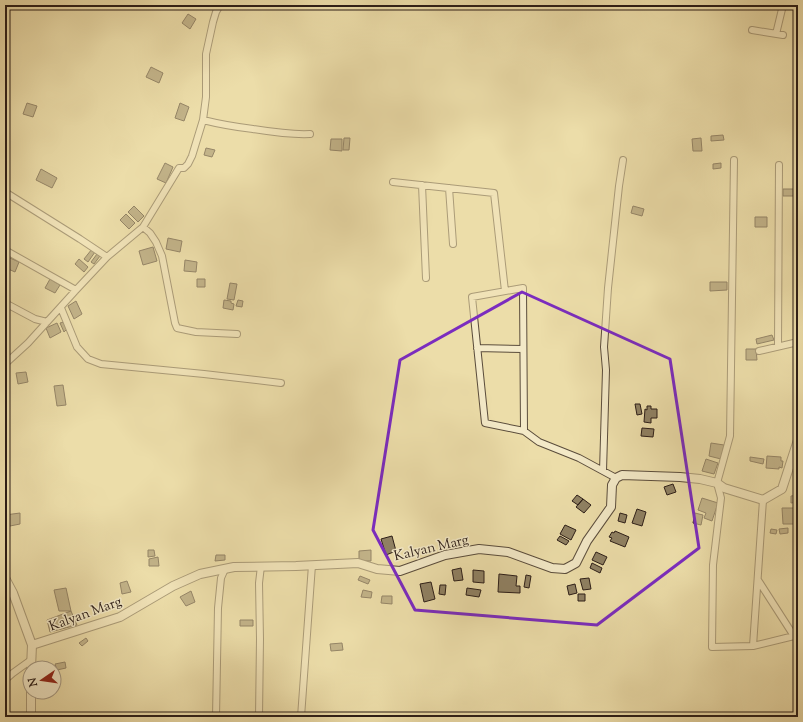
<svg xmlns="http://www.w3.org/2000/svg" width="803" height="722" viewBox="0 0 803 722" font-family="'Sorts Mill Goudy',serif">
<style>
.building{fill:#8f8163;stroke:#2b1d17}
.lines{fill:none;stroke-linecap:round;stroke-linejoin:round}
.minor-casing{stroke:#5b4d3c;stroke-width:8}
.tertiary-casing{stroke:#5b4d3c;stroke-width:10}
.minor{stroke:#f3e9c7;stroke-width:6}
.tertiary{stroke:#f3e9c7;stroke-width:8}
.marked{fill:none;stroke:#7b2cbf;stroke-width:3;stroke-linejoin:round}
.labels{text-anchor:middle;stroke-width:3;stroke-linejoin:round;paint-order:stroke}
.street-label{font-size:14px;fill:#2b1d17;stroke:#f3e9c7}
</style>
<rect width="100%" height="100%" fill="#ecdda9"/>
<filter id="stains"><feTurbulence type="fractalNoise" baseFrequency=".005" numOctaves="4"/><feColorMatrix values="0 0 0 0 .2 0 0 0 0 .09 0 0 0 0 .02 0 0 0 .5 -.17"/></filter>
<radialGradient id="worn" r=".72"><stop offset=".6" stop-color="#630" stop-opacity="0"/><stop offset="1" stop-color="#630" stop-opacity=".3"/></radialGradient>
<!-- building -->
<path class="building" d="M188,14L196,19L190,29L182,23Z
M151,67L163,73L159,83L146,77Z
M27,103L37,106L33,117L23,114Z
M180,103L189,107L184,121L175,118Z
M723,135L724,140L711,141V136Z
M344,138H350L349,150H343Z
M701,138L702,151H693L692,139Z
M331,139H342V151L330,150Z
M206,148L215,150L212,157L204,155Z
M165,163L173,167L166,183L157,179Z
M721,163V168L713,169V164Z
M41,169L57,178L52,188L36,180Z
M783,189H795V196H783Z
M134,206L144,216L138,222L128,212Z
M633,206L644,209L642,216L631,213Z
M126,214L135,223L129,229L120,220Z
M755,217H767V227H755Z
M168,238L182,241L180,252L166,249Z
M153,247L157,261L143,265L139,251Z
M92,249L95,252L88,262L84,259Z
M97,254L100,256L94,264L91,262Z
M10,258L19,262L15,272L6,268Z
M79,259L88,267L84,272L75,264Z
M185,260L197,262L196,272L184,271Z
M50,279L60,285L55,293L45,288Z
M197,279H205V287H197Z
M710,282H727V290L710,291Z
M230,283L237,284L234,300L227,299Z
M224,300L231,301V303L234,304L233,310L223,308Z
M238,300L243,301L242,307L236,306Z
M76,301L82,314L74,319L68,306Z
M64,322L67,329L64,332L60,323Z
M57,323L61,332L50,338L46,328Z
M772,335L774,340L757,344L756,339Z
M746,349H756L757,360H746Z
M26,372L28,382L18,384L16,373Z
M63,385L66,405L57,406L54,386Z
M635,404H640L642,414L637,415Z
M647,406H651V409H657V418H651V423L644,422L645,409L647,410Z
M642,428L654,429L653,437L641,436Z
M711,443L724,445L721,459L709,456Z
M767,456L781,457V461H783L782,468L779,467V469L766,468Z
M750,457L764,459L763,464L750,461Z
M706,459L718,463L714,474L702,471Z
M673,484L676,492L667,495L664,487Z
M577,495L583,499L578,505L572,501Z
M798,495V502L791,503V496Z
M702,498L718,503L712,521L704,518L706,513L698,510Z
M583,499L591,505L584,513L576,507Z
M782,508H794L795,524H783Z
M637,509L646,512L642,526L632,523Z
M20,513V524L5,527V515Z
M620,513L627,515L625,523L618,521Z
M695,513L703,515L701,525L693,523Z
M565,525L576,530L571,540L560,534Z
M788,528V533L780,534L779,529Z
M771,529L777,530L776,534L770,533Z
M615,531L629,537L625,547L610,541L612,538L609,537L612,532L614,533Z
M392,536L396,551L386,555L381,539Z
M560,536L569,541L566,545L557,540Z
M148,550H154L155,556L148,557Z
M371,550V561H359V551Z
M596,552L607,557L603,565L592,560Z
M216,555H225V560L215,561Z
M158,557L159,566H149V559Z
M592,563L602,568L600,573L590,568Z
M461,568L463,580L454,581L452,570Z
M473,570L484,571V583L473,582Z
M499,574L517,576L516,586H520V593L498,592Z
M526,575L531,576L529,588L524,587Z
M360,576L370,580L368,584L358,580Z
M589,578L591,589L583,590L580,579Z
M127,581L131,592L122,594L120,583Z
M431,582L435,599L424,602L420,584Z
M575,584L577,593L569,595L567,586Z
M440,585H446L445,595L439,594Z
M66,588L71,611H59L54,590Z
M467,588L481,590L479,597L466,595Z
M363,590L372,592L371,598L361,597Z
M191,591L195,602L186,606L180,597Z
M578,594H585V601H578Z
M382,596H392V604L381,603Z
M71,611L77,625L50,632L47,620Z
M240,620H253V626H240Z
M86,638L88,641L82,646L79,643Z
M342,643L343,650L331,651L330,644Z
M65,662L66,668L57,670L55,664Z"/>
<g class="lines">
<!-- minor casing -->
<g class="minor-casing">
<path id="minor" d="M752,30L783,35
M776,34L783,5
M203,120C219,124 236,127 253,129C272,132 290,135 310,134
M734,160L730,436L717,483L721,498L713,565L712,647L753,646L763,500
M393,182L494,193L505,291
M422,185L426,278
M449,188L453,244
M5,192L80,239L107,257
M143,227L150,233L156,242L162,256L175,323L177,328L196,332L237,334
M5,250L76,290
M5,303L35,319L47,322
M61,308L77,347L88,359L101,364L204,374L281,383
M778,346L779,165
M477,348L523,349
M759,351L798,342
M5,364L28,343L47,322L76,290L107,257L143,227L179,168H184L188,164L192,156L203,120L206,97V54L213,22L216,12L220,5
M524,431L523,288L472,297L485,423L524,431L539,442L579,458L616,478
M603,471L606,370L604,347L608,288L619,186L623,160
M758,580L792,633L798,639
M753,646L794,636
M5,680L13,673L31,660
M216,717L218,608L221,578L225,569
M259,717L260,639L259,583L261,566
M301,717L312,565"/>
</g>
<!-- tertiary casing -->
<g class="tertiary-casing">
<path id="tertiary" d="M5,578L13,593L32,645L120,617L173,586L200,574L234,567L296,566L358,563L377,569L400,571L445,555L479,549L508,552L552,568L565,569L576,563L587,541L611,507L612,485L616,478L622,475L680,477L700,479L717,483L724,488L763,500L782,489L798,440
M31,668L32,645
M31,717V692"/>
</g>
<!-- minor -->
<use href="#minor" class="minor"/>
<!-- tertiary -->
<use href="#tertiary" class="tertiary"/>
</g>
<!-- marked area -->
<path d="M0 0H803V722H0ZM522,292L670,359L699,548L597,625L415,610L373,530L400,360Z" fill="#ecdda9" fill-opacity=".55" fill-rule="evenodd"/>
<path class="marked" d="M522,292L670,359L699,548L597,625L415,610L373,530L400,360Z"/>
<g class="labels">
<!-- street labels -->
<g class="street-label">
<text transform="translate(431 547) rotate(-13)" y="5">Kalyan Marg</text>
<text transform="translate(85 613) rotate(-20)" y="5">Kalyan Marg</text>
</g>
</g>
<!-- margin -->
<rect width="803" height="722" fill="none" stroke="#ecdda9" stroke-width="20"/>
<rect x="6" y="6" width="791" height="710" fill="none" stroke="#2b1d17" stroke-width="2"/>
<rect x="10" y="10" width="783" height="702" fill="none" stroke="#2b1d17"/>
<!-- north arrow -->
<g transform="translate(42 680) rotate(257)"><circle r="19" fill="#f3e9c7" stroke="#a39781"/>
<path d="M0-3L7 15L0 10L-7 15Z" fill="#8f2418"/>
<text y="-6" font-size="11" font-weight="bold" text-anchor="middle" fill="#2b1d17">N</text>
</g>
<rect width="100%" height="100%" filter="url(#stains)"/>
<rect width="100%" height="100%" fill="url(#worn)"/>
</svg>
